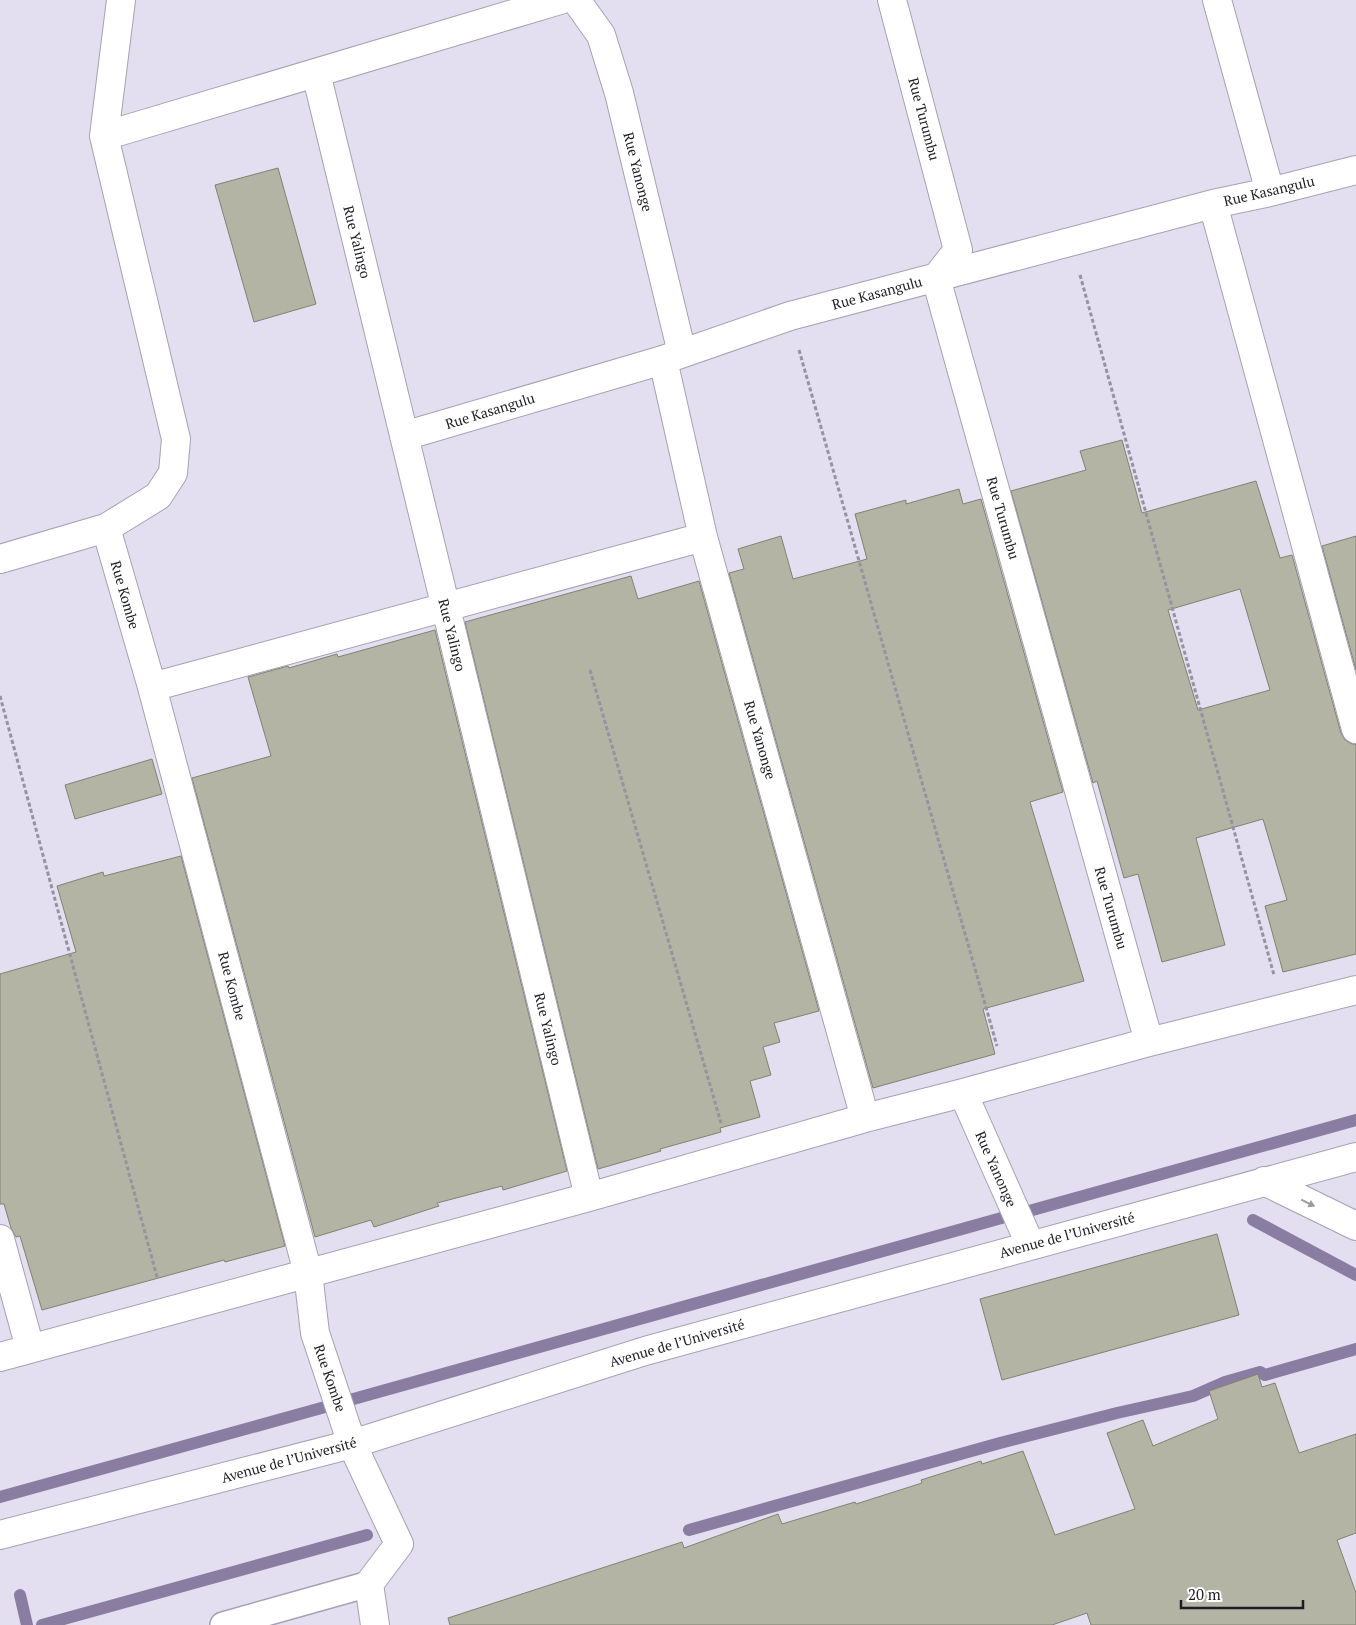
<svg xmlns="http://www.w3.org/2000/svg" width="1356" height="1625" viewBox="0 0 1356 1625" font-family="'PT Serif',serif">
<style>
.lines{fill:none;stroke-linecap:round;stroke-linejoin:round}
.stream{stroke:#897da2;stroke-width:12}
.building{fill:#b3b4a3;stroke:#818271;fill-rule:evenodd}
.lane-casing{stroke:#a6a1b2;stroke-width:28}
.street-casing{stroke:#a6a1b2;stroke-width:30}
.secondary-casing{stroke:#a6a1b2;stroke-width:30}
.path{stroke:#9692a0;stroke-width:3;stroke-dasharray:4 2.5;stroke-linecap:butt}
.lane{stroke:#fff;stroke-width:25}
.street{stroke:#fff;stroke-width:28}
.secondary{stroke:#fff;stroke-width:28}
.oneway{fill:#9a999c}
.labels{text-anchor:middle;stroke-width:4;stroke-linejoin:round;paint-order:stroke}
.street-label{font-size:14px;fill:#1e1c22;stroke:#fff}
</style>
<rect width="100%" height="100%" fill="#e3def0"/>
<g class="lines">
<!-- stream -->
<path class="stream" d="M1029,1211L1356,1120
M1253,1220L1356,1275
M339,1403L1005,1217
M0,1497L325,1407
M689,1530L1000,1443L1117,1413L1193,1396L1225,1382L1260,1372L1265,1375L1356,1349
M20,1595L27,1625
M42,1625L367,1535"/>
</g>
<!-- building -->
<path class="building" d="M278,168L316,304L254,322L215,185Z
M1122,440L1142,513L1256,481L1280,558L1292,555L1341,733L1345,740L1352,744H1356V954L1283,972L1265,906L1287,900L1263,819L1196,838L1225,945L1162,962L1138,874L1124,878L1097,781L1093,783L1011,491L1086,470L1080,451ZM1240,589L1270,690L1198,710L1168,610Z
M959,489L963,504L981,499L1063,792L1030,802L1084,981L983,1009L995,1054L873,1088L729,573L744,569L738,549L781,536L793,579L867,559L855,514L906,500V504Z
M1356,536V670L1322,546Z
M631,576L638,599L699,581L819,1011L774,1023L780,1042L763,1047L771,1075L750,1081L760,1117L720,1128L721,1132L660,1149L661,1151L598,1169L465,622Z
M435,630L567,1171L503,1190L502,1186L437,1203L439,1206L374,1227L371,1220L315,1237L192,778L271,756L248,677L288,666L289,668L337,654L338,657Z
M152,759L162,794L75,819L65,785Z
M181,856L285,1246L225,1262L224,1260L42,1310L20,1236L16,1237L11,1228L4,1204H0V974L76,952L57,886L103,872L104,876Z
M1217,1234L1239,1315L1002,1380L980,1299Z
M1258,1374L1262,1387L1275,1383L1299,1453L1356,1434V1533L1337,1540L1356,1593V1625H1091L1087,1613L1052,1625H450L448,1618L682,1542L684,1548L778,1514L782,1524L855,1502L856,1504L922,1483L921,1480L981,1461L982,1464L1023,1451L1055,1535L1135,1509L1107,1433L1143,1420L1153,1446L1218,1419L1209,1391Z"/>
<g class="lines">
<!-- lane casing -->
<g class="lane-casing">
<path id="lane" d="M223,1625L369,1584"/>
</g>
<!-- street casing -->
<g class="street-casing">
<path id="street" d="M576,0L601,35L619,93L682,353
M892,0L958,250L936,278L1149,1042
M1217,0L1270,192
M316,73L589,1197
M104,136L560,0
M1213,204L1356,729
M663,360L703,537L865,1118
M404,436L663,360L790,316L1213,204L1270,192L1356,170
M106,528L152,687L308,1273L315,1333L352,1444L399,1544L369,1584L375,1625
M0,559L106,528L158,496L173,473L176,439L104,136L121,0
M152,687L703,537
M963,1093L1030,1244
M0,1239L30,1348
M0,1357L589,1197L865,1118L963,1093L1149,1042L1356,990"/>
</g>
<!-- secondary casing -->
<g class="secondary-casing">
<path id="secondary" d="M1264,1181L1356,1226
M0,1535L352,1444L645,1351L1356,1157"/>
</g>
<!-- path -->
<path class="path" d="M1080,275L1274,975
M799,350L997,1046
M590,670L721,1123
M0,696L157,1277"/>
<!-- lane -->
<use href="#lane" class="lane"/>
<!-- street -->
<use href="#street" class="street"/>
<!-- secondary -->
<use href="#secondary" class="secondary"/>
</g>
<!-- one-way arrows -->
<defs><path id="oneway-solid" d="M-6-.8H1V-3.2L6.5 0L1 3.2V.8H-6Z" transform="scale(1.25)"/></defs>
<use class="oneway" href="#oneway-solid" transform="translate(1308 1203) rotate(26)"/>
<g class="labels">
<!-- street labels -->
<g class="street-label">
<text transform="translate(924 119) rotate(75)" y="5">Rue Turumbu</text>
<text transform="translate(638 172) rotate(76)" y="5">Rue Yanonge</text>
<text transform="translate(1269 191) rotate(-13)" y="5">Rue Kasangulu</text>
<text transform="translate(357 242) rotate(76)" y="5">Rue Yalingo</text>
<text transform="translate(877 293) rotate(-15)" y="5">Rue Kasangulu</text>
<text transform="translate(490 411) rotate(-17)" y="5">Rue Kasangulu</text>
<text transform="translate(1003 518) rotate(74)" y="5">Rue Turumbu</text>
<text transform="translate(125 595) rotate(74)" y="5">Rue Kombe</text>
<text transform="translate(452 635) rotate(76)" y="5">Rue Yalingo</text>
<text transform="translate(760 740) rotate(74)" y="5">Rue Yanonge</text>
<text transform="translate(1111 908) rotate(74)" y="5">Rue Turumbu</text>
<text transform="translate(232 986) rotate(75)" y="5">Rue Kombe</text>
<text transform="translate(548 1029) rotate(76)" y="5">Rue Yalingo</text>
<text transform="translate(996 1169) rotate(66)" y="5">Rue Yanonge</text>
<text transform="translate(1067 1235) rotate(-15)" y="5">Avenue de l’Université</text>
<text transform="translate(677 1343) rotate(-16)" y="5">Avenue de l’Université</text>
<text transform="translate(330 1378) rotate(71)" y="5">Rue Kombe</text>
<text transform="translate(289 1460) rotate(-15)" y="5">Avenue de l’Université</text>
</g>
</g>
<!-- scale -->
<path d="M1181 1600v8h122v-8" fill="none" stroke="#1e1c22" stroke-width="2.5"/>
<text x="1188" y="1600" font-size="15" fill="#1e1c22" stroke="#ffffff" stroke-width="4" paint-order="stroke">20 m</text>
</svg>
